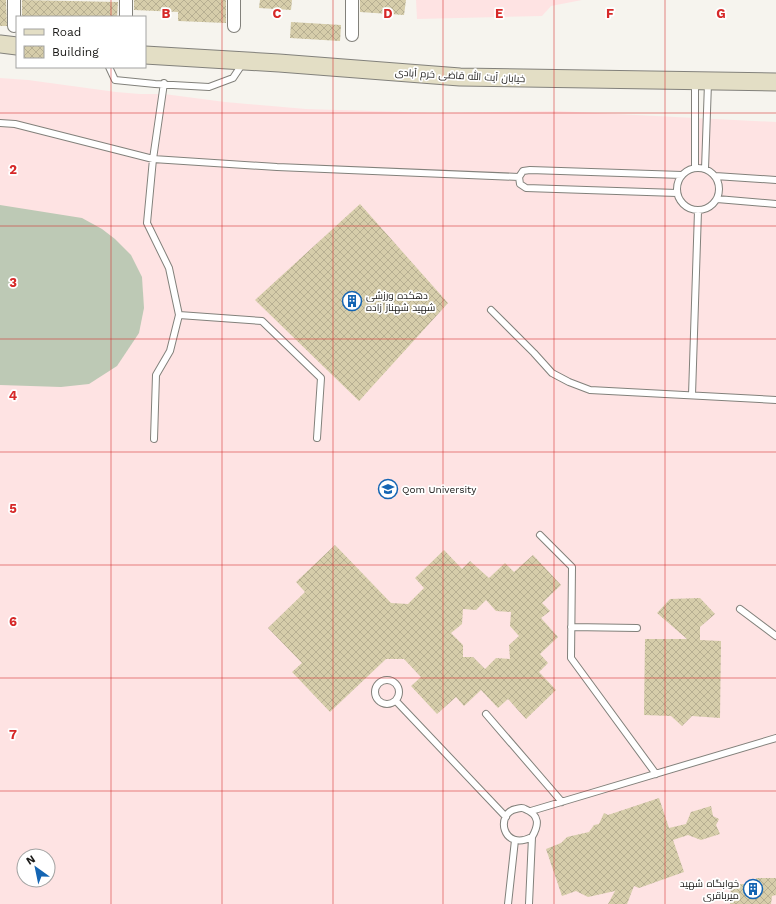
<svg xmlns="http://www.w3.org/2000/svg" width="776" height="904" viewBox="0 0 776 904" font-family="'Work Sans',Cairo,sans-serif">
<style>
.education{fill:#fee3e3;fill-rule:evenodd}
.garden{fill:#bdc9b5}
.building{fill:url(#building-cross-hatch);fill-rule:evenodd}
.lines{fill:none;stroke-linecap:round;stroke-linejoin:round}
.service-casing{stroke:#82817b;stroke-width:8}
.minor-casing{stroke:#82817b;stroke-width:14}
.secondary-casing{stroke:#82817b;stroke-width:19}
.service{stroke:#fff;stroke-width:6}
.minor{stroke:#fff;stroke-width:12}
.secondary{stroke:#e3dec5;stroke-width:17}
.grid{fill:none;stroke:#d62828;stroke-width:1;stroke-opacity:0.55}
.labels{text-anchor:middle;stroke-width:3.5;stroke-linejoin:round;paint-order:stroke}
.street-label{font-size:10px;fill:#191816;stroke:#fff}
.poi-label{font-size:10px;fill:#191816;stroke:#fff;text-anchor:start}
.grid-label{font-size:13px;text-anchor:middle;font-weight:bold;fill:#d62828;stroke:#fff;stroke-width:3.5;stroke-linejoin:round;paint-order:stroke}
</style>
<defs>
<pattern id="building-cross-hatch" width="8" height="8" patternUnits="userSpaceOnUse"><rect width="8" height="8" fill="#d6cdaa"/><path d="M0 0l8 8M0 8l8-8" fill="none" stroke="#b7af92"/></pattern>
</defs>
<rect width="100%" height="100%" fill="#f6f4ee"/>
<!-- education -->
<path class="education" d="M416,0H582L551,6L542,16L417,19Z
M0,78L28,80L116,92L140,94H164L225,102L306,109L435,113L557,111L776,122V904H0ZM24,856H48V880H24Z"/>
<!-- garden -->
<path class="garden" d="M0,205L82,218L102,229L115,239L131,255L142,277L144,308L139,333L117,366L89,384L61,387L0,385Z"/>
<!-- building -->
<path class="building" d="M0,0H6L7,26H0Z
M22,0L118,2L117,17H22Z
M134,0H226V23L178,21V12L134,10Z
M260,0H292L291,10L259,8Z
M360,0H406L404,15L360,12Z
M291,22L341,25L340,41L290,38Z
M360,204L448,303L359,401L255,300Z
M335,545L391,603L408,604L424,588L415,578L444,550L462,569L470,561L489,578L505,563L514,572L533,555L561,585L542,603L550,611L541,618L558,637L540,654L548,663L539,672L556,690L526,719L508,699L498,708L481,690L464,706L456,697L437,714L411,686L421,677L404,659H386L330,712L292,672L302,663L268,628L305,592L296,582ZM486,600L496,611L511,612L510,626L519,636L509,645L510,659L496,658L485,669L473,657H463V645L451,633L462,624L463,609L476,610Z
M700,598L715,614L700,627V640L721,641L720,718L692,716L682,726L671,716L644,715L645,639H687L657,613L670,599Z
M659,798L669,828L686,824L691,812L711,806L713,816L719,819L716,825L720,834L701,840L688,835L673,840L684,872L639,888L634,886L627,904H608L615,891L588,897L576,891L562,896L546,849L561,843L567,837L589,832L594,825L599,824L604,813L608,815Z
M756,878H776V895L772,896L771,904H730L731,884H755Z"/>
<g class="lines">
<!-- service casing -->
<g class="service-casing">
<path id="service" d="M109,67L115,80L155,84L209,87L233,78L243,63
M0,123L15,124L153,159L277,167L519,177
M677 189a21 21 0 1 1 42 0a21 21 0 1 1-42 0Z
M695,168V82
M705,169L708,83
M715,176L776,180
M677,193L526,188L520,184L519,177L523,171L530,170L682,175
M717,199L776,204
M491,310L534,353L552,373L569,382L590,390L776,400
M179,315L262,321L321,378L317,438
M692,395L698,211
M154,439L156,375L170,351L179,315L169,268L147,223L153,159L164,83
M540,535L572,567L571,658L656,774
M740,609L776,636
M571,627L637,628
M375 692a12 12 0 1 1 24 0a12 12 0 1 1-24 0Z
M396,701L506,817
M486,714L562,802
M531,811L776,738
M508,904L515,840
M529,904L532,837C539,825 540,815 525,809C522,807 520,808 516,809C495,813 502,852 532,837"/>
</g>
<!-- minor casing -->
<g class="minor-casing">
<path id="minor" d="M14,0V26
M126,0V17
M234,0V26
M352,0V35"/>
</g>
<!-- secondary casing -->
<g class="secondary-casing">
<path id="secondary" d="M0,44L17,46
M145,55L279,63L460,77L776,82"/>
</g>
<!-- service -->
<use href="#service" class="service"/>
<!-- minor -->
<use href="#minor" class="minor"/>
<!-- secondary -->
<use href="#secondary" class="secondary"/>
</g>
<!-- grid -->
<path class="grid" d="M111,0V17M222,0V904M333,0V904M443,0V904M554,0V904M665,0V904M111,67V904M0,113H776M0,226H776M0,339H776M0,452H776M0,565H776M0,678H776M0,791H776"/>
<!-- icons -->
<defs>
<g id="building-ring" transform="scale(1)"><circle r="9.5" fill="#fff" stroke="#1465b3" stroke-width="1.5"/><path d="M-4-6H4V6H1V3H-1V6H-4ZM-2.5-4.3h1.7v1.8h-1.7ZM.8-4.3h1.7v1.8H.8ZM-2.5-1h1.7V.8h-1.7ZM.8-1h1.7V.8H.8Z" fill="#1465b3"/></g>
<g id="university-ring" transform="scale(1)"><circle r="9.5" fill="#fff" stroke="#1465b3" stroke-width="1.5"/><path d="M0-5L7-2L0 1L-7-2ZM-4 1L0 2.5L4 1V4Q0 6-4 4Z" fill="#1465b3"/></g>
</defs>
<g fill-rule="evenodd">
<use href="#building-ring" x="352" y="301"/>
<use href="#university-ring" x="388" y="489"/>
<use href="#building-ring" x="753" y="889"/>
</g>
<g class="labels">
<!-- street labels -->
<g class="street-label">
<text transform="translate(460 75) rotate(3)" y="4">خیابان آیت الله قاضی خرم آبادی</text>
</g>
<!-- poi labels -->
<g class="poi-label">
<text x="366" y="299">دهکده ورزشی<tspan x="366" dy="12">شهید شهناز زاده</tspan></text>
<text x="402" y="493">Qom University</text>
<text x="739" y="887" text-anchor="end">خوابگاه شهید<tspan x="739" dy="12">میرباقری</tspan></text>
</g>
</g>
<g class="grid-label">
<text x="166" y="18">B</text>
<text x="277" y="18">C</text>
<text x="388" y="18">D</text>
<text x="499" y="18">E</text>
<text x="610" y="18">F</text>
<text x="721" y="18">G</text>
<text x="13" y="174">2</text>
<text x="13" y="287">3</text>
<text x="13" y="400">4</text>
<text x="13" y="513">5</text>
<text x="13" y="626">6</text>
<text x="13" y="739">7</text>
</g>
<!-- legend -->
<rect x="16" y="16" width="130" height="52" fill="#ffffff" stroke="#a3a3a2"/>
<rect x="24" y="29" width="20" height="6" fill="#e3dec5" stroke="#a3a3a2"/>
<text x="52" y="36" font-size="12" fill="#191816">Road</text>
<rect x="24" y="46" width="20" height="12" fill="url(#building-cross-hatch)" stroke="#a3a3a2"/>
<text x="52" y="56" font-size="12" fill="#191816">Building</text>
<!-- north arrow -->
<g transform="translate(36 868) rotate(327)"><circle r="19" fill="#ffffff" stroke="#a3a3a2"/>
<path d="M0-3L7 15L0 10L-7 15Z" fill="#1465b3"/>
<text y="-6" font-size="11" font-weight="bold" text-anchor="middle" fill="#191816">N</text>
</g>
</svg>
